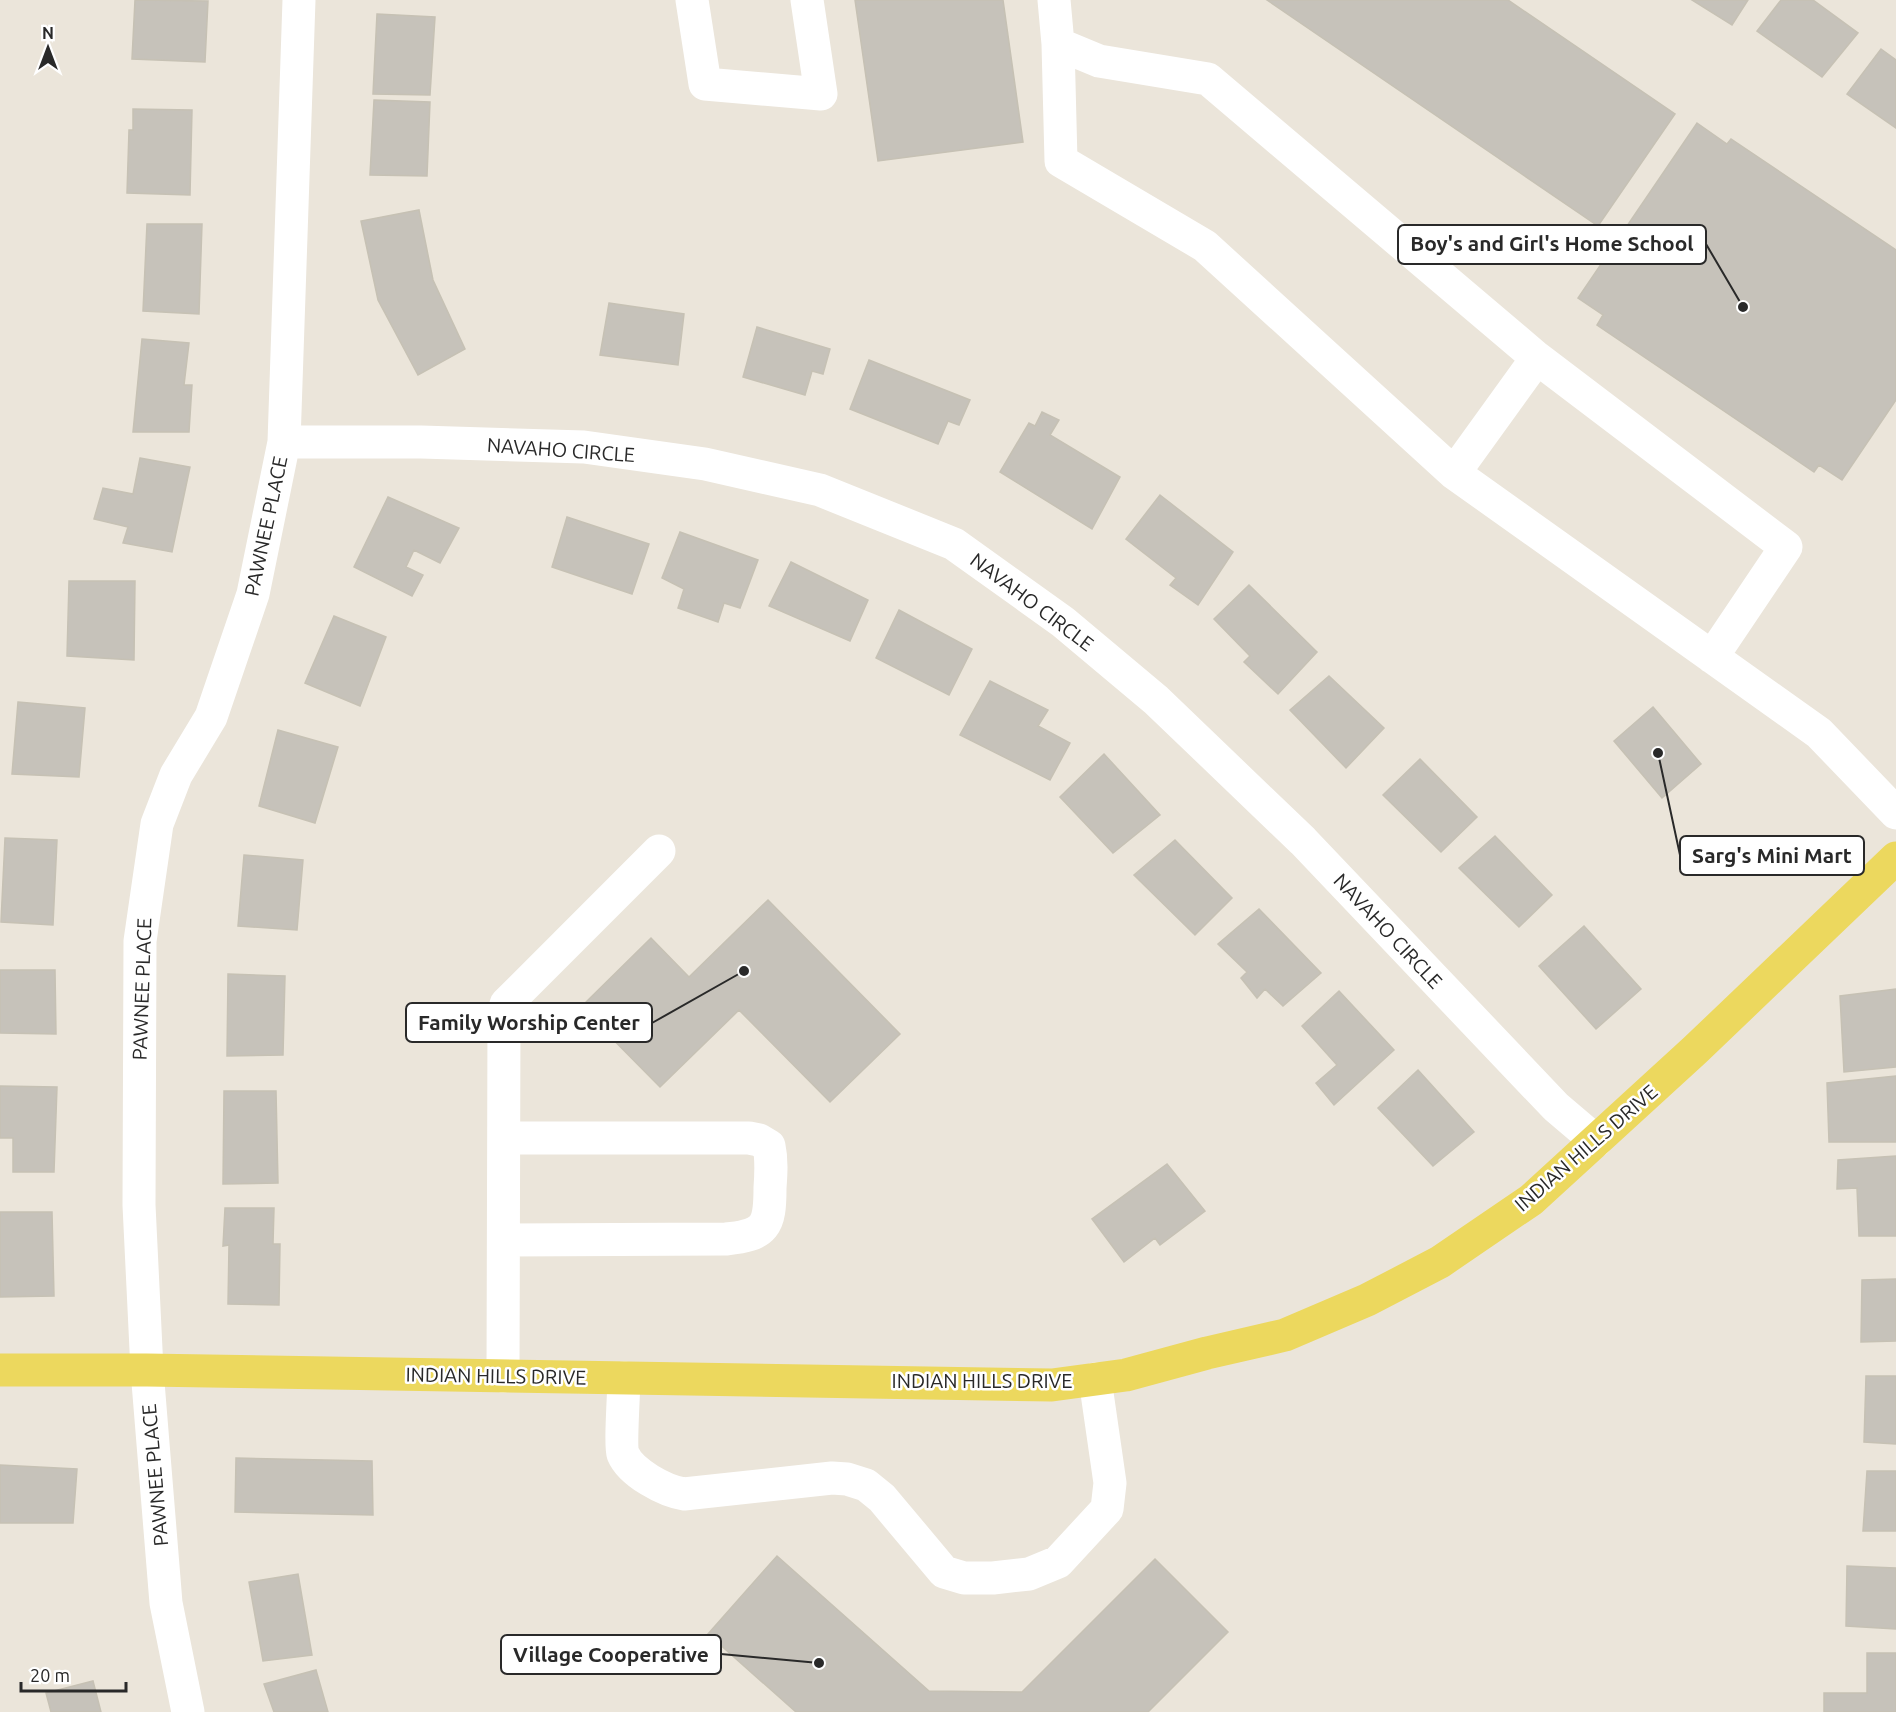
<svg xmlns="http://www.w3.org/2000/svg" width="1896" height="1712" viewBox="0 0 1896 1712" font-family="Ubuntu,sans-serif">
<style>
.building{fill:#c6c2ba;stroke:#c6c1b4;stroke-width:1.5}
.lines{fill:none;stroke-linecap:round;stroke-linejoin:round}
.minor{stroke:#fff;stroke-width:33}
.major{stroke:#ecd85e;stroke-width:33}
.labels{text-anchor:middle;stroke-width:5;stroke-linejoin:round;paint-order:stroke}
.street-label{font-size:20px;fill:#292929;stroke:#fff}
.leader{fill:none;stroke:#292929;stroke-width:2}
.callout-dot{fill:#292929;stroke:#fff;stroke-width:2}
.callout{fill:#fff;stroke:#292929;stroke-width:2}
.callout-label{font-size:21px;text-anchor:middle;font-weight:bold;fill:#292929}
</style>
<rect width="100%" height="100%" fill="#ebe5da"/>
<!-- building -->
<path class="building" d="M135,0L208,1L205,62L132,59Z
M855,0H1003L1023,142L878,161Z
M1267,0H1508L1675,114L1598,226Z
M1692,0H1748L1732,25Z
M1781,0H1813L1858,33L1822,77L1757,31Z
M377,14L435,17L430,95L373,94Z
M1881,49L1896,60V128L1847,94Z
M374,100L430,102L427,176L370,175Z
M133,109L192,110L190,195L127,193L129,130H133Z
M1697,123L1727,144L1731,139L1896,250V400L1842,480L1819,465L1814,472L1597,325L1603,315L1578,298Z
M419,210L433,280L465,349L418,375L378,300L361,221Z
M147,224H202L199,314L143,311Z
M609,303L684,314L678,365L600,355Z
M757,327L830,349L823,374L812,371L805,395L743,377Z
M142,339L189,343L184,385H192L189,432H133Z
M869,360L970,400L959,425L948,421L938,444L850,409Z
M1042,412L1059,420L1050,435L1120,477L1092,529L1000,472L1029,423L1035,426Z
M140,458L190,467L172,552L123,543L128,527L94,519L103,488L133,494Z
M1160,495L1233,552L1198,605L1170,585L1176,578L1126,539Z
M388,497L459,528L440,563L414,550L406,567L423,575L412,596L354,567Z
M567,517L649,544L632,594L552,567Z
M680,532L758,560L740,608L724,603L718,622L678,608L684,589L662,578Z
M791,562L868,600L850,641L769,606Z
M69,581H135L134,660L67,656Z
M1249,585L1317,652L1278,694L1244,662L1250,656L1214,619Z
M899,610L972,649L949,695L876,658Z
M334,616L386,637L360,706L305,683Z
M1329,676L1384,728L1346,768L1290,710Z
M990,681L1048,710L1038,726L1070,743L1050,780L960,735Z
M18,702L85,708L79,777L12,774Z
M1653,707L1701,764L1662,798L1614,741Z
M278,730L338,747L315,823L259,806Z
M1104,754L1160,815L1113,853L1060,797Z
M1420,759L1477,817L1441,852L1383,795Z
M1495,836L1552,895L1519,927L1459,868Z
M5,838L57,840L53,925L1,922Z
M1175,840L1232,898L1195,935L1134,875Z
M244,855L303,860L297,930L238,926Z
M768,900L900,1034L830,1102L739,1010L660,1087L581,1007L651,938L689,977Z
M1259,909L1321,973L1283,1006L1265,989L1257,998L1241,978L1247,972L1218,944Z
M1584,926L1641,989L1596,1029L1539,966Z
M0,970H55L56,1034L0,1033Z
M228,974L285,976L283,1055L227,1056Z
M1896,989V1067L1844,1072L1840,996Z
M1339,991L1394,1050L1334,1105L1316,1083L1337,1065L1302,1026Z
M1418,1070L1474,1132L1433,1166L1378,1108Z
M1896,1076V1142H1829L1827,1083Z
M0,1086L57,1087L54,1172H13V1138H0Z
M224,1091H276L278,1183L223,1184Z
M1896,1156V1236H1859L1857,1188L1837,1189L1838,1160Z
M1167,1164L1205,1211L1160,1245L1155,1238L1124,1262L1092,1219Z
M225,1208H274L273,1244H280L279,1305L228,1304L229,1245L223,1246Z
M0,1212H52L54,1296L0,1297Z
M1896,1279V1341L1861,1342L1862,1280Z
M1866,1376H1896V1444L1864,1442Z
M236,1458L372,1461L373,1515L235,1512Z
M0,1465L77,1469L73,1523H0Z
M1867,1471H1896V1531H1863Z
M777,1556L929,1691L1022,1692L1155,1559L1228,1632L1148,1712H796L708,1634Z
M1847,1566L1896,1568V1629L1846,1626Z
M298,1574L312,1655L263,1661L249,1582Z
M1867,1653H1896V1712H1824V1693H1867Z
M316,1670L328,1712H274L264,1684Z
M93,1681L101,1712H51L46,1693Z"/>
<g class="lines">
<!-- minor -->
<path class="minor" d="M692,0L705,84L821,94L807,0
M1054,0L1058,44L1061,161L1205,246L1454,473L1819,733L1896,813
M1058,44L1099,61L1208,79L1537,358L1786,547L1712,657
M284,442H421L584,447L705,464L820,490L954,544L1063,622L1156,700L1303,841L1556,1107L1596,1141
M1454,473L1537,358
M504,1240L726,1239C766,1235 770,1226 770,1188C771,1174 772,1160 769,1146L759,1140L749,1138H504
M503,1376L504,1015L506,1004L659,851
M624,1378C624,1391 620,1445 623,1454C631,1473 665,1491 684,1494L832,1478L847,1479L866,1485L882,1498L944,1572L964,1578H993L1029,1574L1058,1562L1107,1509L1110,1483L1095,1379
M188,1712L166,1603L147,1370L139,1205L140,941L157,824L176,775L211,717L253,594L284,442L299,0"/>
<!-- major -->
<path class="major" d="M0,1370H147L1052,1385L1126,1375L1207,1353L1285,1335L1367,1300L1440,1262L1531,1200L1695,1050L1896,858"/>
</g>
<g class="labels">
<!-- street labels -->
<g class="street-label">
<text transform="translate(561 450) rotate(4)" y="7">NAVAHO CIRCLE</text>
<text transform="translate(266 526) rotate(-78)" y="7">PAWNEE PLACE</text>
<text transform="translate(1032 602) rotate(37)" y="7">NAVAHO CIRCLE</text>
<text transform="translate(1388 931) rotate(47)" y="7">NAVAHO CIRCLE</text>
<text transform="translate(142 989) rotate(-88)" y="7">PAWNEE PLACE</text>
<text transform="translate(1586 1148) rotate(-41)" y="7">INDIAN HILLS DRIVE</text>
<text transform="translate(496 1376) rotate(1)" y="7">INDIAN HILLS DRIVE</text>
<text x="982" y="1388">INDIAN HILLS DRIVE</text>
<text transform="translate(155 1475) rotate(-95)" y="7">PAWNEE PLACE</text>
</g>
</g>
<!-- callouts -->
<path class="leader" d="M1743 307L1706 244M1658 753L1680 855M744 971L652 1023M819 1663L721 1654"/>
<g class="callout-dot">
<circle cx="1743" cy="307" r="6"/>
<circle cx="1658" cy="753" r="6"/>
<circle cx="744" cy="971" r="6"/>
<circle cx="819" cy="1663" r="6"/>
</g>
<g class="callout">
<rect x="1398" y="225" width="308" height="39" rx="6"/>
<rect x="1680" y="836" width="184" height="39" rx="6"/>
<rect x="406" y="1003" width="246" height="39" rx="6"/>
<rect x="501" y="1635" width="220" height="39" rx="6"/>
</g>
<g class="callout-label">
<text x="1552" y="251">Boy's and Girl's Home School</text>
<text x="1772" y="863">Sarg's Mini Mart</text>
<text x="529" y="1030">Family Worship Center</text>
<text x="611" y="1662">Village Cooperative</text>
</g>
<!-- north arrow -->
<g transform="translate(48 48)" stroke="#ffffff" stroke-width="4.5" paint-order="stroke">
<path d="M0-4.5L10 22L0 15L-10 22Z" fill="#292929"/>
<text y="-9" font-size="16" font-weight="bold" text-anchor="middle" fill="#292929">N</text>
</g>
<!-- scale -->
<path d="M21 1682v9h105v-9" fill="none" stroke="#292929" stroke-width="3"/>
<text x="30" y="1682" font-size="18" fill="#292929" stroke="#ffffff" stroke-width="4.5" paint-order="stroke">20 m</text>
</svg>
